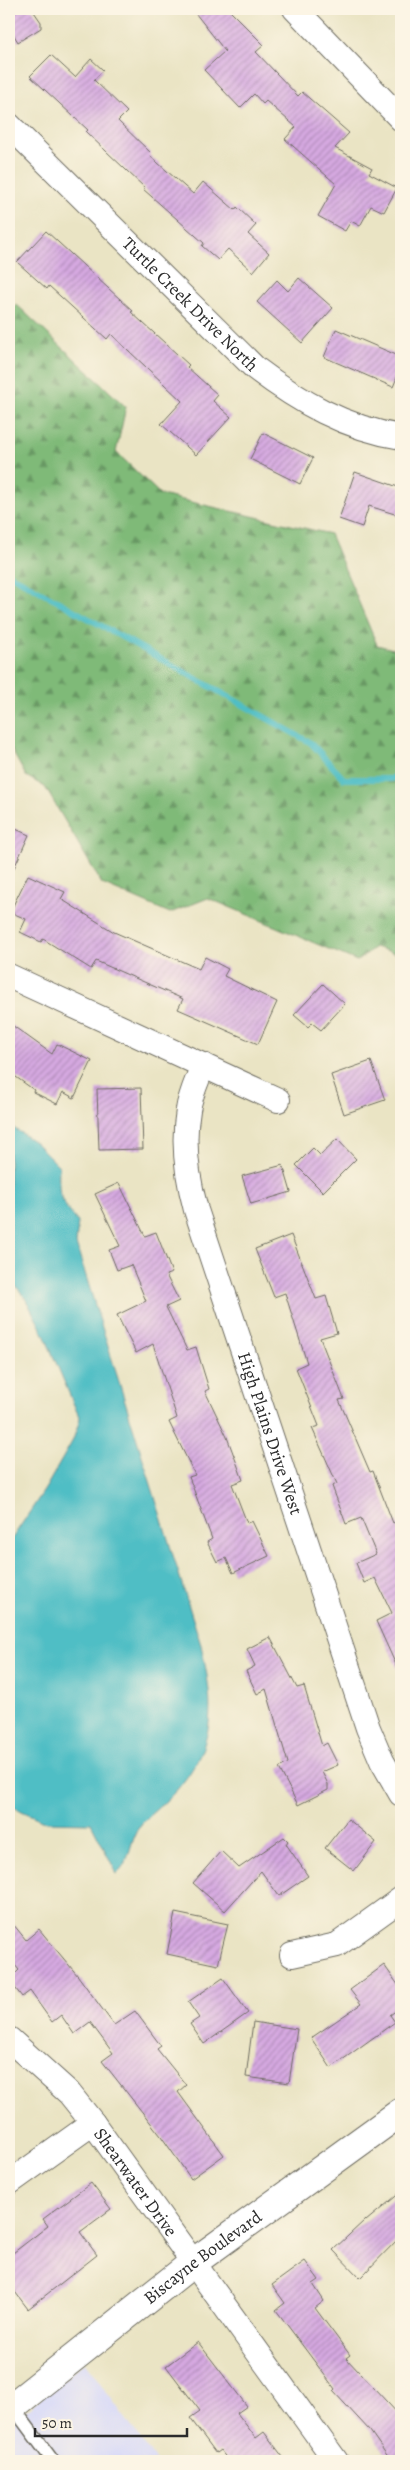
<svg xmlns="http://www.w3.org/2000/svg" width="410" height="2470" viewBox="0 0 410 2470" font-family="Alegreya,serif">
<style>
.built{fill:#d6d8f9}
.forest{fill:url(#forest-firs);stroke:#557252}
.water{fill:#4fbec5;stroke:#3d7478}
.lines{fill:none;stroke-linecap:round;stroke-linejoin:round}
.stream{stroke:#4fbec5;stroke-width:6}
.building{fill:url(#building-hatch)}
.service-casing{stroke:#6e6c61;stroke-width:15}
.minor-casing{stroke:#6e6c61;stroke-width:26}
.tertiary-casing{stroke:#6e6c61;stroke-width:30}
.service{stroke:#fff;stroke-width:12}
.minor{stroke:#fff;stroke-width:24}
.tertiary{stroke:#fff;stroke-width:28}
.labels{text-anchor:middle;stroke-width:4;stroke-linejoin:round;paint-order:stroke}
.street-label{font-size:18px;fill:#2b2b2b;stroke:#fcf5e5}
</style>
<defs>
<pattern id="forest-firs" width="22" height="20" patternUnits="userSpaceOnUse" patternTransform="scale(1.25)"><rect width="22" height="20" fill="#7fba78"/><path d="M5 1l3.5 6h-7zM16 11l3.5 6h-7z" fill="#689763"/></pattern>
<pattern id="building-hatch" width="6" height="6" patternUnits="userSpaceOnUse" patternTransform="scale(1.25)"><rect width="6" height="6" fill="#d6a9e1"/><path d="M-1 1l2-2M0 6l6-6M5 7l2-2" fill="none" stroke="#ae8ab7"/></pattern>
</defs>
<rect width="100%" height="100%" fill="#fcf5e5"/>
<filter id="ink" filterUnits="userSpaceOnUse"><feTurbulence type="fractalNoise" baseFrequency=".02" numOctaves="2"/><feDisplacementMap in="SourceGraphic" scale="10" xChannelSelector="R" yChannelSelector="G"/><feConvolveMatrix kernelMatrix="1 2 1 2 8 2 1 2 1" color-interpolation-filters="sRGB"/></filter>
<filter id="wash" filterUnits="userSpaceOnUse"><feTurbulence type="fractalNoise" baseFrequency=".0096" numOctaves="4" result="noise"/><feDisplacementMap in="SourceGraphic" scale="20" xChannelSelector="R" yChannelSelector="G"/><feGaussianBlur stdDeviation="1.12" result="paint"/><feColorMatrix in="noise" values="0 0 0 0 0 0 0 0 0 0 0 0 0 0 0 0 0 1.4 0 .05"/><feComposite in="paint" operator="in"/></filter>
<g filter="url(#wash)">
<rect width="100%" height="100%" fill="#eae4c4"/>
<!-- built -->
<path class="built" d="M85,2362L156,2461H9V2424Z"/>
<!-- forest -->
<path class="forest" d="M17,305L126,407L116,452L161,495L330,534L377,645L401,651V955L375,947L357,961L208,898L170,913L102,884L45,787L26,776L9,745V309Z"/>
<!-- water -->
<path class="water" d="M9,1125L36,1143L59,1166C58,1195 59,1200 78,1222L76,1244L201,1645C214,1705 218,1743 175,1792C165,1803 152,1812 142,1823C129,1837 132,1861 117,1874L91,1823L46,1822L11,1806L9,1802V1543L45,1489L73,1440L80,1419L43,1332L24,1296L9,1278Z"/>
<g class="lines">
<!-- stream -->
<path class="stream" d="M9,574L311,743L344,779H392L401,769"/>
</g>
<g id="blocks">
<!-- building -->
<path class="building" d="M9,9H32L41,22V28L18,42L9,27Z
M192,9H228L264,45L256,52L298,96L302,92L349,133L335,148L372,168L369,173L397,188L384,212L371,206L360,226L351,221L345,231L318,216L336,184L285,139L296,127L266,101L263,104L254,94L240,108L204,70L225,51Z
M51,55L75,77L91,59L103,70L94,80L127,112L118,121L151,153L149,155L193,194L203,182L235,210L237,207L256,225L248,234L269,253L253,272L228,249L218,260L202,246L204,243L143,189L145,188L86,132L88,130L30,76Z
M46,231L133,311L131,312L189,365L187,367L218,395L213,401L231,417L196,455L161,424L182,401L111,334L107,339L49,286L47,289L17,262Z
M299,278L333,308L302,343L257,302L277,280L288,291Z
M336,329L401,357V368L393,387L324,357Z
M263,433L313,458L300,484L250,459Z
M355,472L401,488V516L369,506L362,527L339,519Z
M9,826L29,835L9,879Z
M28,875L65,892L61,899L114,932L199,969L205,957L228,969L224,976L277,1002L258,1044L178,1009L183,999L96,961L91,969L43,939L41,942L20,932L26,919L10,912Z
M323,984L345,1004L321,1030L312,1023L308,1027L294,1015Z
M9,1023L52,1054L57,1044L92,1061L74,1098L63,1092L57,1104L33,1092L34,1090L9,1072Z
M371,1061L385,1100L344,1114L331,1075Z
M141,1088L143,1149L99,1150L97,1089Z
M337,1139L356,1159L323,1192L296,1165L313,1148L320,1155Z
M283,1165L291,1192L251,1204L242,1176Z
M119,1183L145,1236L156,1232L172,1273L166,1275L179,1301L166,1307L187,1350L196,1347L209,1389L205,1391L227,1437L243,1480L232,1484L247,1523L252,1521L269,1556L233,1573L226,1558L217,1562L207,1542L212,1539L189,1477L195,1475L169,1422L177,1418L153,1344L136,1353L117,1315L146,1301L131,1265L117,1270L109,1250L120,1246L95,1194Z
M291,1235L316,1299L326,1296L337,1333L320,1338L344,1399L339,1400L370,1472L373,1471L393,1523L397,1521L401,1531V1676L376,1621L392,1613L375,1578L364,1583L356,1563L376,1554L361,1518L346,1524L332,1486L337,1484L312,1428L319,1426L296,1368L307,1363L285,1293L274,1297L255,1249Z
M270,1637L297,1688L304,1686L322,1746L327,1743L338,1765L322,1772L328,1784V1790L298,1805L279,1768L288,1763L266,1689L257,1694L246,1671L255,1666L247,1649Z
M348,1819L376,1842L354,1871L325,1848Z
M284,1837L288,1841L286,1844L308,1876L279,1896L261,1871L225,1911L193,1883L221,1851L239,1868Z
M175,1913L228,1924L218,1965L167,1954Z
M9,1919L26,1940L39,1929L78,1976L114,2025L135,2011L161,2046L157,2049L186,2085L178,2092L224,2155L191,2179L161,2136L102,2061L113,2053L90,2022L74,2034L61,2015L52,2022L30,1991L22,1997L9,1980L19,1970L9,1958Z
M384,1965L401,1989V2007L390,2015L395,2022L331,2068L311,2038L361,2004L350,1990Z
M223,1978L248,2013L204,2044L190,2024L199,2018L188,2002Z
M253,2022L297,2029L289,2083L246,2077Z
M91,2183L111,2209L80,2232L97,2255L28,2309L9,2284V2256L48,2226L43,2219Z
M401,2192V2236L360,2278L333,2250L365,2220L366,2221Z
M305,2261L319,2280L313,2284L324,2301L315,2308L350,2355L346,2358L401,2417V2461H391L370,2431L333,2391L335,2389L276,2310L285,2303L272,2285Z
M198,2342L247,2406L237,2413L256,2438L264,2432L286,2461H229L220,2450L216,2453L190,2418L200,2411L166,2366Z"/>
</g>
</g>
<g filter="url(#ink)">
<use href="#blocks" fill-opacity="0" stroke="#6e6c61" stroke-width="1"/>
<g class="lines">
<!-- service casing -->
<g class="service-casing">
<path id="service" d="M12,2406L53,2461"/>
</g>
<!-- minor casing -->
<g class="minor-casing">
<g id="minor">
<path d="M295,9L401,119"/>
<path id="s1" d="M9,125L255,368C300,402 345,428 401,437"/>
<path d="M9,976L278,1100"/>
<path id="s2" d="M203,1065C198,1079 190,1095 188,1110C182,1144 187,1177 196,1210L368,1728L382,1761L401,1794"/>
<path d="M292,1955L337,1945L401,1899"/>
<path id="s3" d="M9,2039L69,2093L93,2123L336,2461"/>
<path d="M9,2183L93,2123"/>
</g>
</g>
<!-- tertiary casing -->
<g class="tertiary-casing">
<g id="tertiary">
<path id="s4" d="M9,2409L194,2262L401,2112"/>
</g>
</g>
<!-- service -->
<use href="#service" class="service"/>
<!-- minor -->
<use href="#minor" class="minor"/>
<!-- tertiary -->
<use href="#tertiary" class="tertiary"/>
</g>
</g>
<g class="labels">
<!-- street labels -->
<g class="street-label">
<text dy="6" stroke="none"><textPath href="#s1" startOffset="255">Turtle Creek Drive North</textPath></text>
<text dy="6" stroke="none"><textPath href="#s2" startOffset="384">High Plains Drive West</textPath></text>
<text dy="6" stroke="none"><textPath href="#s3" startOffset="192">Shearwater Drive</textPath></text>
<text dy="6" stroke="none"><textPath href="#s4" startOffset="246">Biscayne Boulevard</textPath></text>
</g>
</g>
<!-- margin -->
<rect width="410" height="2470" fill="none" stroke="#fcf5e5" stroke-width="30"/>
<!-- scale -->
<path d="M35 2428v8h152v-8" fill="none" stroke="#2b2b2b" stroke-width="2.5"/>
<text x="42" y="2428" font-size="15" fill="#2b2b2b" stroke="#fcf5e5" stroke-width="4" paint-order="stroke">50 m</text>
</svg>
